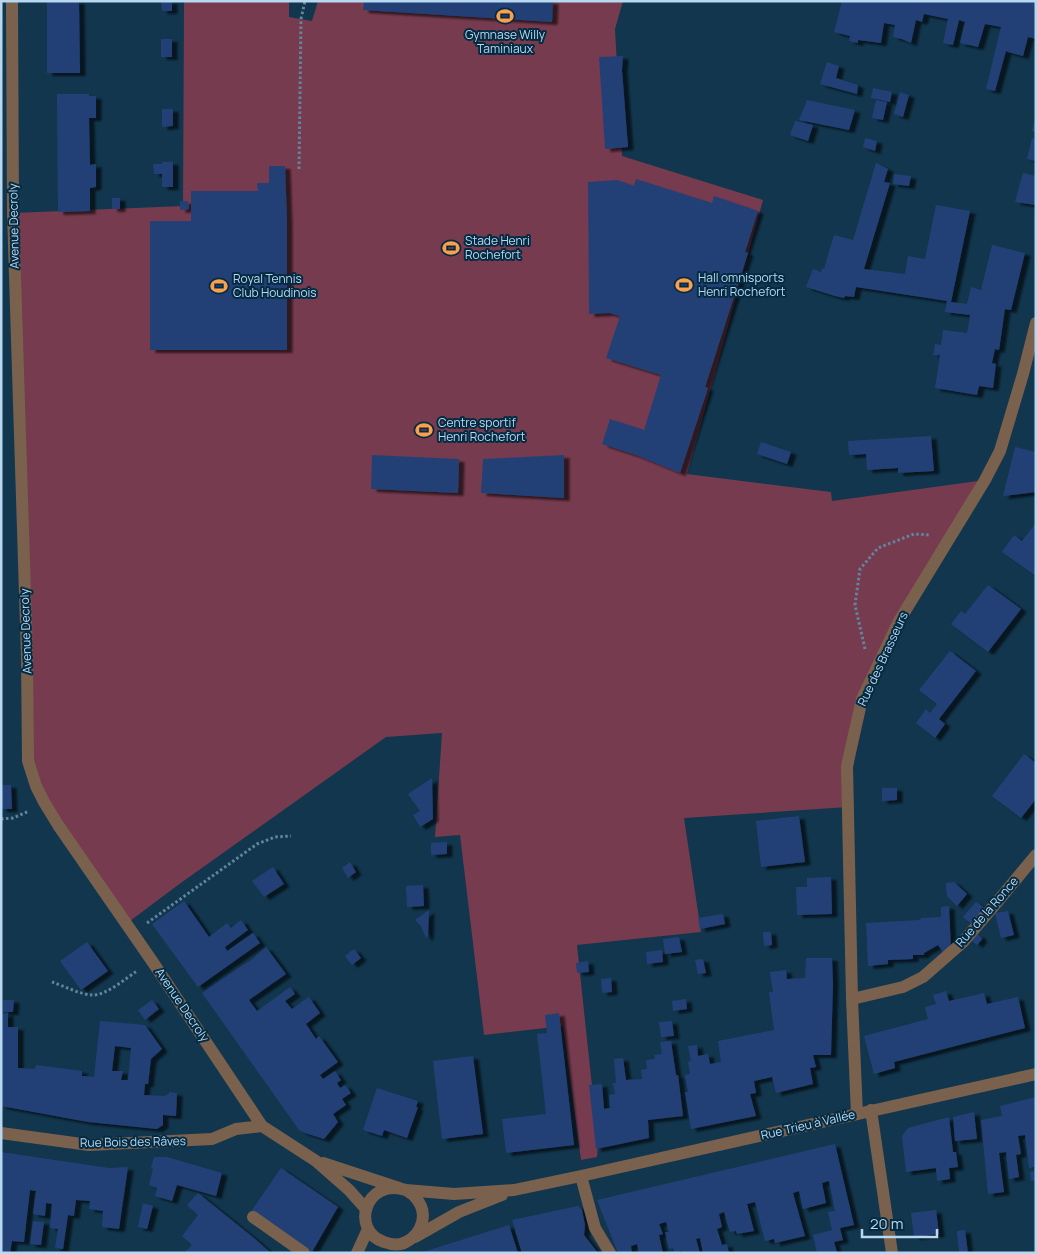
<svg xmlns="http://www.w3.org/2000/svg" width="1037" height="1254" viewBox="0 0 1037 1254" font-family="Manrope,sans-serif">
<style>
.green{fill:#773b4f}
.building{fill:#224176;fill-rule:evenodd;filter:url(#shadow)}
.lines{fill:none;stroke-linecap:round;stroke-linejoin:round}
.path{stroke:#62859d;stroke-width:3;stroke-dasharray:2.5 2.5;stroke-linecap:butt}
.service{stroke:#7a614d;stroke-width:12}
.minor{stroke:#7a614d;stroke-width:12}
.tertiary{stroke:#7a614d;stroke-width:12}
.labels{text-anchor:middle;stroke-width:4;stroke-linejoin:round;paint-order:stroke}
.poi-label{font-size:12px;fill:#b8d8f1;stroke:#052b42;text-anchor:start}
.street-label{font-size:12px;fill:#b8d8f1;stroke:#052b42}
</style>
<defs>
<filter id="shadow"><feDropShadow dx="5.5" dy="3" stdDeviation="1" flood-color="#0009"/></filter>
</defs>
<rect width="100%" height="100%" fill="#11364d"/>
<!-- green -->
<path class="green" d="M184,1H289V17L312,21L318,1H623L615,29L622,156L763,200L687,474L831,492L832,501L985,480L862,699L848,807L684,818L701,932L577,945L598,1143L597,1157L581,1160L563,1026L484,1035L460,835L435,837L442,733L386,737L178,885L126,924L58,825L28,761L13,213L183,206Z"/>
<!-- building -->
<path class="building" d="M47,1H79L80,73H47Z
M161,1H172V11H162Z
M364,1H553L552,22L363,10Z
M842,1H1036V39L1028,37L1023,56L1008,52L1006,51L995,91L986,89L1001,27L985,24L978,47L960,43L965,22L959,20L953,45L943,43L948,19L924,14L922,22L916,20L911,43L902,39L893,37L895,25L884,23L881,43L858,40V43L849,41L850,36L834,32Z
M161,39H172V57H161Z
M623,56L622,70L628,147L605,149L599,57Z
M827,62L839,66L836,78L858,85L857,94L820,84Z
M873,88L892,92L890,102L871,98Z
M900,92L909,95L903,117L894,114Z
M57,94H89V96H96V118H89L90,165L96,164V187L90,188V211L58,212Z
M807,100L855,110L849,130L799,120Z
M876,100L887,102L883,120L872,118Z
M162,109H173V126L162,127Z
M1035,118H1036V132L1032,131Z
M795,121L813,125L808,141L790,135Z
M865,138L877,141L875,151L863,147Z
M1032,138L1036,139V161L1027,159Z
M162,162H173V187H162V174H154L153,164H162Z
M876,163L888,169L884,182L890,183L864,269L905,274L908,256L925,259L936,205L970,211L951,302L967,304L971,287L981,290L992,245L1025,253L1011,310L1005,309L999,350L995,349L992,363L996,364L993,388L979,386L977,395L935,388L940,355H933L935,344L941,345L943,330L967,333L969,323L970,315L945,312L947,301L856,287L854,297L845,296L844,298L835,296L806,287L813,269L821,272L822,268L824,269L834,235L853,240Z
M269,166H285L287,222V350H150V221H191V191H258L257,183H269Z
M1023,173L1036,176V205L1015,202Z
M894,174L911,176L909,186L893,184Z
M636,179L712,203L714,196L758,211L745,252L748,253L705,387L708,388L680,473L636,455L602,444L610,419L644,430L661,375L606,358L620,316L609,313L589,314L588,182L617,180L634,186Z
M112,198H120V209H112Z
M180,201H188L189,209L180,210Z
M931,436L934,471L898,473V468L867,470L866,454L849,455L848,441Z
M761,442L791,452L787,464L757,454Z
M1015,447L1036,452V492L1003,496Z
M372,455L459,459L458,493L371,489Z
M564,455V498L481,493L483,459Z
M1036,523V576L1002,552L1014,535L1022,541Z
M988,585L1021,609L988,652L951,624L961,611L965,614Z
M950,651L976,671L939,719L945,724L935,738L916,723L926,709L930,713L937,704L919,690Z
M1024,754L1036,763V799L1021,818L992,796Z
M432,778L433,819L420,827L413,815L420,811L408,794Z
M1,785H11L12,809H1Z
M882,788H897V800L882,801Z
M799,816L805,862L761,867L756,821Z
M447,842V854L431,855V843Z
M350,862L356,872L348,878L342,868Z
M273,867L284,884L264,897L252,881Z
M831,877L832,914L797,915L796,887H807V878Z
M954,882L967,894L957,906L947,896L946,883Z
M423,885L424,906L407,907L406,886Z
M184,901L209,937L227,923L231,928L241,920L248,930L225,947L227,951L253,933L260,943L198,987L152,924Z
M976,902L986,909L973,925L963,917Z
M949,906L951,950L945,955L938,945L924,953V955H913V959L888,960V964L868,966L866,923L921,920L920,918L941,917V907Z
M429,910L428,936L426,938L421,926L415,920Z
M1008,911L1014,935L1001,938L995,913Z
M723,914L725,924L700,929L698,918Z
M763,932H771L772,945L764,946Z
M978,934L982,939L977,945L972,941Z
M679,937L682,952L665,954L663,939Z
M87,942L108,971L81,990L60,961Z
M266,947L286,974L249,1000L257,1011L290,987L295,994L285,1001L292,1009L309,997L320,1013L306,1024L316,1039L319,1036L338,1062L320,1075L323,1079L335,1071L341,1080L337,1083L340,1088L345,1085L351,1093L342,1099L346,1105L333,1114L338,1122L324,1139L305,1133L299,1130L202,993L243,965L250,961Z
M354,949L361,958L352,965L345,956Z
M662,950L663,962L647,964L646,952Z
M806,958H832L833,984L831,1055H813L816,1067L810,1068L813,1084L776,1093L772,1077L754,1081L756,1093L750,1094L756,1116L691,1129L685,1092H688L685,1075L690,1074L688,1062L691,1061L688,1046L697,1045L698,1056L708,1054L710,1064L721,1062L718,1041L774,1030L769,992H773L770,972L786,970L787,979L805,978Z
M703,959L706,973L698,974L695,960Z
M588,961L589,972L577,973L576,963Z
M611,978L612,992L602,993L601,979Z
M946,991L949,1001L984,993L987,1004L1018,997L1025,1028L894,1062L895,1068L874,1074L864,1036L928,1019L925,1007L936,1004L933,995Z
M686,999L687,1009L673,1011L672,1001Z
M3,1000H14L13,1012H3Z
M152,1000L159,1009L145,1020L138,1010Z
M8,1013V1027H18V1068L35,1069L36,1065L82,1071V1076L94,1077L100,1021L145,1025L162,1049L151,1059L148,1084H145L144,1095L164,1096L169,1094V1092L177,1093L176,1116L163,1115V1125L157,1129L88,1122L1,1106V1014ZM115,1046L131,1048L128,1080H121L123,1071H112Z
M559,1013L574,1145L506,1153L502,1119L546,1114L537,1034L547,1033L545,1015Z
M672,1021L674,1036L661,1037L659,1022Z
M671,1041L676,1075H678L683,1116L648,1120L649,1138L596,1149L589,1085L602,1084L604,1109L610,1108L609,1095L615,1094L613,1083H616L614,1059L623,1058L626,1080L642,1079L641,1070L647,1069L646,1060L655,1059L654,1055L662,1054L660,1042Z
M473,1056L483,1134L442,1139L433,1061Z
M377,1088L418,1101L416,1107H418L407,1138L384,1130L382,1136L363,1130Z
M1036,1097V1180L1031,1181L1030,1172L1034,1171V1167L1029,1168L1025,1135L1018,1136L1021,1154L1016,1155L1019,1177L1009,1179L1006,1152L999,1153L1004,1192L988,1194L981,1120L1002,1116L1000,1106Z
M974,1112L977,1139L955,1141L953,1117Z
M949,1117L953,1152H956L958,1167L949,1168L950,1179L937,1181L936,1168L906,1172L902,1136L908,1128Z
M835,1144L854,1225L840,1228L843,1240L834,1242L837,1252L817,1253L813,1235L832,1230L828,1212L835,1211L829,1181L822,1183L826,1203L803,1209L799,1191L793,1193L805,1236L775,1243L774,1239L765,1241L755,1202L747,1204L754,1231L737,1234L736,1231L730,1232L724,1212L719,1214L722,1227L717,1229L722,1245L727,1244L729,1253H703L700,1238L696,1239L700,1253H682V1251L674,1253L673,1248L669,1249L665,1232H669L666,1222L659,1224L663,1234L659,1235L663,1253H639L637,1244L631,1246L632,1253H618L597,1200Z
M1,1152L109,1168L128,1167L119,1229L102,1227L103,1211L89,1209L90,1201L76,1200L74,1216L68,1215L63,1249L55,1248L58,1229L50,1228L52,1204L46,1203L45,1216L33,1214L36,1191L30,1190L24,1242L12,1241L10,1253H1Z
M154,1157H167L222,1173L216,1196L177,1185L172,1201L155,1196L157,1188L149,1185L153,1169L151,1168Z
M281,1168L338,1207L312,1252L290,1238L252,1210Z
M198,1193L254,1238L271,1253H184L192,1245L182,1236L198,1215L187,1205Z
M143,1203L153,1206L147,1229L138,1227Z
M578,1206L582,1210L585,1225L584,1235L598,1253H522L512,1220Z
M936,1210L939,1234L914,1237L911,1213Z
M33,1221L44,1222L41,1245L30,1244Z
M509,1225L518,1253H423V1252Z
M965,1230L968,1253H959L957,1231Z"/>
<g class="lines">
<!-- path -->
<path class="path" d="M299,169L301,19L305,1
M865,649L855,605L860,569L878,548L914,534L930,535
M1,819L13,818L29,811
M147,923L257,844L275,837L291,836
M52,982C64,986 81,995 93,995C107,995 126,978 137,971"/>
<!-- service -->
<path class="service" d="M253,1217L304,1253"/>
<!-- minor -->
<path class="minor" d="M12,1L13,213L27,657L28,761L36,786L44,802L58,825L152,961L262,1126L316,1161L349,1190L366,1209
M852,999L903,987L923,977L963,942L998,901L1036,855
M857,1114L852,999L847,766L862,699L899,621L985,480L1000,451L1023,374L1036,323
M1,1133L89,1145L212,1139L236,1129L262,1126
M323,1163L399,1188"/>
<!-- tertiary -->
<path class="tertiary" d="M871,1110L892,1253
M581,1176L595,1228L610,1253
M406,1190C409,1192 413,1194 415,1197C429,1212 423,1233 406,1242C399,1246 392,1245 384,1242C350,1231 365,1177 406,1190L454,1194L514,1190L581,1176L1036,1074
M415,1237L459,1212L502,1195
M357,1253L368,1229"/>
</g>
<!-- icons -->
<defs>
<g id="stadium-bare" transform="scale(1.35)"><path d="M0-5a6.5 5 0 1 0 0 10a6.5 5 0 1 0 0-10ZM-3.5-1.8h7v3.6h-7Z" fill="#f99f4d" stroke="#052b42" stroke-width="2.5" paint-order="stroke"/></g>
</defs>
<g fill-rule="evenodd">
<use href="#stadium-bare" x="505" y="16"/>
<use href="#stadium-bare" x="451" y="248"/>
<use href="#stadium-bare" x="684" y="285"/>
<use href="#stadium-bare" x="219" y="286"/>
<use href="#stadium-bare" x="424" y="430"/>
</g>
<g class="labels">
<!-- poi labels -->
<g class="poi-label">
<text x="505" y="39" text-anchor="middle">Gymnase Willy<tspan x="505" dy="14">Taminiaux</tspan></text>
<text x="465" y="245">Stade Henri<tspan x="465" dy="14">Rochefort</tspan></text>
<text x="698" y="282">Hall omnisports<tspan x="698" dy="14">Henri Rochefort</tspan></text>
<text x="233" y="283">Royal Tennis<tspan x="233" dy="14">Club Houdinois</tspan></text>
<text x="438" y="427">Centre sportif<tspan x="438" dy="14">Henri Rochefort</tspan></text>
</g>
<!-- street labels -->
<g class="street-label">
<text transform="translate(14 226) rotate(-91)" y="4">Avenue Decroly</text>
<text transform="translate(26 631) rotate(-92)" y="4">Avenue Decroly</text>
<text transform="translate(883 659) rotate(-65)" y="4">Rue des Brasseurs</text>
<text transform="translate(987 912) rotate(-49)" y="4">Rue de la Ronce</text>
<text transform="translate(182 1005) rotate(56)" y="4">Avenue Decroly</text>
<text transform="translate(808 1125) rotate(-13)" y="4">Rue Trieu à Vallée</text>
<text transform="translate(133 1142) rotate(-1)" y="4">Rue Bois des Râves</text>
</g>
</g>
<!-- border -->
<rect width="1037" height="1254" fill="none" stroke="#b8d8f1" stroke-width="5"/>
<!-- scale -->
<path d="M862 1229v8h75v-8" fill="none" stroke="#b8d8f1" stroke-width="2.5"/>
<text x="870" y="1229" font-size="15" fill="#b8d8f1" stroke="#052b42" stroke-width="4" paint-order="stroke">20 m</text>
</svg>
